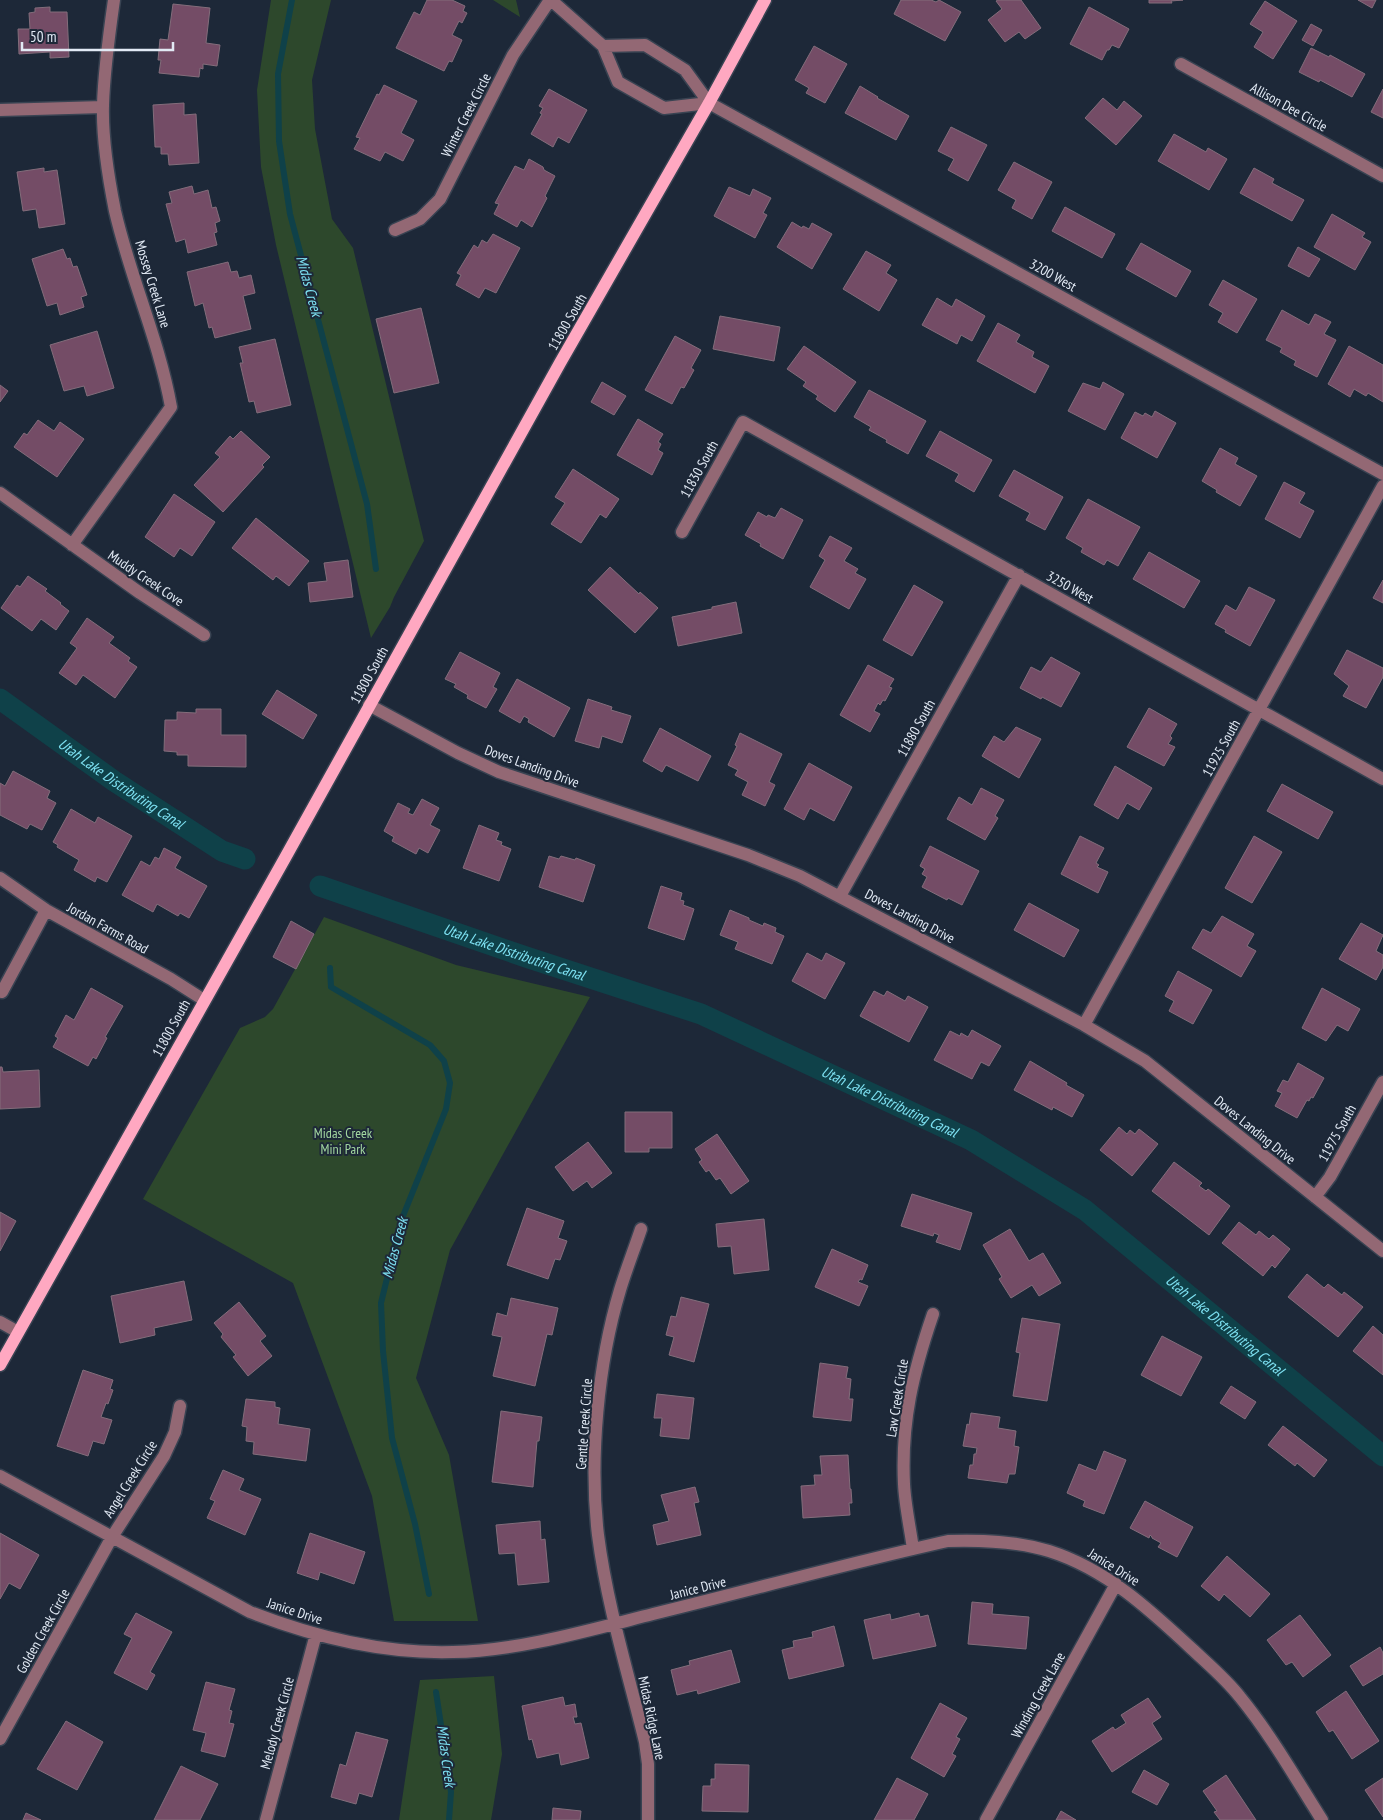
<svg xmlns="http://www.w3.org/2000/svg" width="1383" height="1820" viewBox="0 0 1383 1820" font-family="'PT Sans Narrow',sans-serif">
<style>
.green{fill:#2d482c}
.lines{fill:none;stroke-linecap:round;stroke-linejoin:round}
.stream{stroke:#0f4149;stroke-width:6}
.canal{stroke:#0f4149;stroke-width:21}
.building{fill:#744c66;stroke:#836d7b}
.minor-casing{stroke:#394352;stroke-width:15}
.major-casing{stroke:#394352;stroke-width:15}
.minor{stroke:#936874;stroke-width:12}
.major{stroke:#ffa8c1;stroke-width:12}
.labels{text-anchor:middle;stroke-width:4;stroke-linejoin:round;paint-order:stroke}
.street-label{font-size:14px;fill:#e2eaf5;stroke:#1d2838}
.park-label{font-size:14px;fill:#a3d8a0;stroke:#1d2838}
.water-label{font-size:15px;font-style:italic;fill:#7de0f1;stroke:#1d2838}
</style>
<rect width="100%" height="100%" fill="#1d2838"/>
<!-- green -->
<path class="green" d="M271,0H331L312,80L315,129L332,219L353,248L424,541L394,597L390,607L371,638L276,245L261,167L257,90Z
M493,0H516L520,17Z
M324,917L456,965L590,997L450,1250L416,1378L449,1455L478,1621H394L372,1496L293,1283L143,1199L240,1028L265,1017L273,1009Z
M494,1676L502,1754L491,1820H399L420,1680Z"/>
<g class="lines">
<!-- stream -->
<path class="stream" d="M292,0L278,74L279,141L290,214L367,504L376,569
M330,968L331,987L430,1045L444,1061L450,1083L446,1109L401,1221L381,1303L383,1351L392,1438L415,1524L429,1594
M436,1692L451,1792L449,1820"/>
<!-- canal -->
<g class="canal">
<path id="s1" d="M0,699L114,781L222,851L245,859"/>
<path id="s2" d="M320,886L526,957L701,1014L971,1140L1085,1210L1383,1456"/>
</g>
</g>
<!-- building -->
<path class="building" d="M427,0H452L465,6L463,11L467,13L462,23L459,21L452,35L462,40L452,62L449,61L444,71L396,48L414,12L420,15Z
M901,0H931L936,2L939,0L961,12L945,41L894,14Z
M998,0H1021L1041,28L1025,39L1019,32L1005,42L988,20L1002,9L996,1Z
M1149,0H1183L1171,1L1172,3H1149Z
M1358,0H1376L1372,8Z
M1265,1L1297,21L1273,59L1254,47L1263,32L1250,24Z
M173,4L210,8L206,43L220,45L217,66L203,64V69L200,68L199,77L159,73L161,60H158L160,39L168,40Z
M50,7V12H67L69,57L50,58V52L19,54L18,29H30L29,13L35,12V8Z
M1089,7L1129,29L1119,48L1112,45L1109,50H1107L1102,60L1070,44Z
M1311,24L1322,30L1313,46L1302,40Z
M814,46L847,64L825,103L806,93L809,88L795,80Z
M1311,48L1329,57L1330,55L1365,74L1352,97L1320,80L1319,82L1299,72Z
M384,85L417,101L401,133L414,140L403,161L385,152L380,161L354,149L360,138L356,137L377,94L379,95Z
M860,86L878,97L877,98L909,116L896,140L845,113Z
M549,89L587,110L569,143L558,137L553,147L531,134L542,114L540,113L543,108L539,106Z
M1383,89V118L1371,112Z
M1103,98L1117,110L1124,101L1142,116L1116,145L1085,118Z
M184,103V115L196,114L199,163L169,165L168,154H161V147H155L153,105Z
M951,127L987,145L968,181L948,170L954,159L938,151Z
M1174,134L1206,152L1208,148L1227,159L1209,190L1158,161Z
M529,159L543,167L544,170L555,176L545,196L547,198L532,227L521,220L517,227L494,214L499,204L495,203L515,166L524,170Z
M1014,162L1052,182L1032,219L1012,208L1016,200L998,190Z
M44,168V172L57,170L65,224L39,228L36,209L23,211L17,172Z
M1254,168L1274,179L1272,183L1304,200L1292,221L1240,193Z
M192,186L194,194L208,190L212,208L216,207L220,221L215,223L217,232L214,233L217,245L188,253L185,239L176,242L166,204L172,203L169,192Z
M729,187L750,196L753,189L771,198L763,213L767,215L755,238L714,216Z
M1065,207L1115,234L1102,258L1052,231Z
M1332,214L1365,233L1362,237L1371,242L1355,270L1314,247Z
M792,222L802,228L803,226L809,229L812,223L832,234L812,269L777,247Z
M493,234L520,248L496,293L485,288L479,298L456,285L461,275L457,273L474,245L478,248L482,240L487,243Z
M1141,243L1191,271L1176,297L1126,269Z
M1298,247L1320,259L1309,277L1288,266Z
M63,249L67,259L70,258L73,267L77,266L87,295L81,297L84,307L60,315L57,303L47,306L32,259Z
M866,251L891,265L886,273L897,280L879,311L843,289Z
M228,262L231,272L237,271L239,278L251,275L255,293L243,296L251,329L215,338L212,327L209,328L203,303L195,306L187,272Z
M1223,280L1257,299L1237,333L1218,322L1223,313L1209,305Z
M937,298L952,307L956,299L985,316L972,341L961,335L957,344L922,325Z
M421,308L439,383L394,393L376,319Z
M1282,310L1309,325L1315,314L1331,322L1324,334L1336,340L1317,377L1294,365L1296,361L1280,352L1282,348L1266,340Z
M720,316L780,327L774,361L713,349Z
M998,323L1020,335L1016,342L1034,352L1032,357L1049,366L1035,393L977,361Z
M97,331L114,388L87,396L84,386L64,391L50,345Z
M675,336L701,350L691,368L694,370L684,388L681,387L672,404L645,390Z
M275,339L291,405L257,413L254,401L249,402L240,363H243L239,347Z
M804,346L856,382L835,412L816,399L818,396L803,386L806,382L787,369Z
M1349,346L1383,365V402L1368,393L1366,396L1354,389L1350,397L1328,384Z
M602,382L626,396L614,415L591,402Z
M1103,382L1124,394L1105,430L1068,411L1083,383L1100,389Z
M0,385L8,391L0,402Z
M869,390L926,421L908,454L886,442L887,440L869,430L871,427L854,417Z
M1155,411L1176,423L1157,458L1121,438L1135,412L1143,416L1145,413L1152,417Z
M638,419L663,434L658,442L661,444L658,450L663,453L652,475L617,455Z
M38,420L54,431L60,422L84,439L57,477L14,447L24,433L27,435Z
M241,431L270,457L262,465L264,467L223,512L194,485L220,457L215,453L230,436L233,439Z
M940,431L992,460L974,492L955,481L959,474L926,456Z
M1220,448L1238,458L1235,464L1257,476L1240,506L1216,492L1217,490L1202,481Z
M573,469L619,499L606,518L600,514L581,543L551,524L565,503L555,497Z
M1014,470L1063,497L1045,530L1026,520L1030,513L999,496Z
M1284,482L1305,493L1299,503L1314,511L1300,538L1265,519Z
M174,494L215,522L192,556L180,548L174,557L145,537Z
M1088,499L1140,527L1118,566L1107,560L1104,565L1081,552L1083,548L1066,538Z
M781,508L803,520L783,559L760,546L761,544L745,535L758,512L767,517L768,515L775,518Z
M256,518L309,561L289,586L276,576L273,580L232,548Z
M830,536L852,548L844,561L858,569L855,573L866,579L849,609L810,587L825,560L819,556Z
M1149,552L1200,581L1184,608L1133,579Z
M348,560L353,597L310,602L308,583L327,581L324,563Z
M610,567L639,594L640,592L658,608L635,633L588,590Z
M28,576L47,589L45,591L61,603L60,604L69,611L56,630L41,619L32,631L1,608L17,585L20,587Z
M1383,580V603L1373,598Z
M914,585L943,602L912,656L883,640Z
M1249,587L1275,600L1250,646L1225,632L1226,630L1215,624L1226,605L1236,611Z
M736,602L742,633L678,646L672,617L712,609V607Z
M87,618L114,637L109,643L130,658L128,661L137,667L115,698L83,675L76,685L59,673L77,648L70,643Z
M1347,650L1383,668V677L1366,708L1343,696L1349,686L1334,674Z
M460,652L500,673L493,687L497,689L486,708L467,698L468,695L454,687L456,684L445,679Z
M1051,657L1080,673L1061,707L1042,697L1041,699L1020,688L1031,667L1041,672Z
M868,665L894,679L889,687L892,688L885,701L883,700L880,705L878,703L874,711L880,714L870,732L840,715Z
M517,679L570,708L554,737L528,722L529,719L524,716L520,723L499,711Z
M277,690L317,715L303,739L262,714Z
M588,699L612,707L611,710L631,716L622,743L602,736L599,748L575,741Z
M1149,708L1177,724L1170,736L1172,738L1168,744L1175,747L1164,766L1127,747Z
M196,709H221V735H246V767L188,766V755H177V752L164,751L165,720H177V712L196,713Z
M1016,727L1041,739L1019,778L982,756L994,736L1004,742Z
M660,728L711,756L698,781L666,765L662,772L643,761Z
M740,733L782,754L769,782L775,785L765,806L742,795L748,782L735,775L738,770L728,765L737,746L735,745Z
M809,763L852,787L834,821L810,808L804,820L784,809Z
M1115,766L1152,788L1139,810L1127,803L1118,819L1094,805Z
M13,771L50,791L47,798L56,803L42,830L30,824L27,829L0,815V783L5,786Z
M1282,784L1333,812L1318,839L1267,811Z
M981,788L1004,800L995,816L998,818L985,840L947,819L959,797L972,805Z
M422,799L439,808L430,825L440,830L428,853L419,848L416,854L392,841L394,837L384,831L398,803L410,809L408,813L413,815Z
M71,809L95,823L98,817L132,836L107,882L97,877L95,882L74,870L79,860L57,847L58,845L53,842Z
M479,825L499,833L496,840L502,842L501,845L511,849L499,881L463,868Z
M1080,836L1104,848L1096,863L1099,865L1097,867L1108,872L1098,893L1061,874Z
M1254,836L1282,852L1252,903L1225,888Z
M930,846L979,871L962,905L948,898L947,900L922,887L927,877L922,874L925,869L920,866Z
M164,848L181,857L175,868L207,886L189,918L180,913L178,916L157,904L153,912L122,895L141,861L150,866L155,857L159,859Z
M549,856L559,859L561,856L575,860L576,858L595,865L583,902L539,887Z
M661,886L682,893L680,900L684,901L683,905L694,909L684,940L648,928Z
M1029,903L1079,930L1064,957L1014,930Z
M730,910L749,918V920L763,926L764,923L776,928L775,932L784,936L772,964L735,949L738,942L720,935Z
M1222,916L1254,934L1247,946L1256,951L1241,977L1192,948L1203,929L1211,933Z
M291,921L314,934L296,969L273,957Z
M1361,923L1383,935L1376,951L1383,955V967L1376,980L1339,959Z
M807,953L822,961L826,953L845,963L825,999L792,981Z
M1178,971L1212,990L1193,1024L1169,1011L1174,1001L1165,996Z
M91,988L123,1006L105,1037L107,1038L96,1059L93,1057L88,1066L53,1047L58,1038L55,1036L66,1015L74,1020Z
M1322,988L1360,1009L1348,1031L1337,1025L1326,1041L1302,1028Z
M874,991L884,996L887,991L905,1001L908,996L928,1007L909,1042L860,1016Z
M972,1030L1001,1046L989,1066L981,1062L972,1079L934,1060L950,1031L960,1036L961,1033L968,1037Z
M1030,1061L1067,1083L1066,1085L1084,1095L1072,1117L1053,1107L1052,1110L1014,1090Z
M1298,1063L1324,1078L1313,1098L1311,1097L1309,1101L1307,1100L1297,1118L1275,1106L1282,1093L1277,1091L1283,1080L1288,1082Z
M0,1067H2L3,1072L39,1070L40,1107L0,1109Z
M625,1112H672V1148H649V1152H625Z
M1119,1127L1127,1134L1130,1130L1135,1134L1139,1129L1158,1144L1132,1176L1100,1150Z
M717,1134L749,1181L731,1194L720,1178L716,1180L709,1170L706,1172L699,1162L702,1160L695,1149Z
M588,1142L612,1173L592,1188L587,1181L573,1191L555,1167Z
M1174,1162L1202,1183L1199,1186L1206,1191L1208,1189L1230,1206L1209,1235L1152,1191Z
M912,1194L972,1213L960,1250L936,1242L939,1235L934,1233L933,1236L901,1226Z
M527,1208L564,1221L558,1238L567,1241L560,1260L555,1259L548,1279L507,1265Z
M0,1212L16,1221L0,1251Z
M764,1219L769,1270L734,1274L731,1246L718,1247L716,1224Z
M1239,1222L1256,1235L1259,1231L1269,1239L1273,1235L1290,1249L1275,1268L1272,1265L1263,1276L1222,1243Z
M1010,1229L1029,1261L1043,1253L1061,1283L1039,1296L1032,1285L1011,1298L999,1279L1002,1277L983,1245Z
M832,1249L868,1265L862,1280L860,1279L858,1282L868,1286L859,1306L815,1287Z
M1307,1274L1324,1288L1328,1284L1342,1295L1344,1292L1363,1307L1338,1337L1288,1297Z
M184,1281L192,1320L154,1328L155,1335L120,1343L111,1296Z
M681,1297L709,1304L694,1362L669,1355L674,1337L666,1335L671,1316L676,1317Z
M511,1298L558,1308L552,1335L547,1334L535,1386L493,1376L502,1337L492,1335L497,1313L507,1316Z
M239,1302L266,1336L260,1341L272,1356L248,1376L233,1357L236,1355L221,1337L223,1334L214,1323Z
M1022,1318L1060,1324L1047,1401L1013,1396L1020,1353L1016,1352Z
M1373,1326L1383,1335V1375L1353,1351Z
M1162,1336L1202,1357L1181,1396L1141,1375Z
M820,1363L848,1367L846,1378L851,1379L849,1399H853L851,1421L813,1417Z
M83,1370L113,1380L110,1389L113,1390L108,1404L106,1403L101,1417L112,1420L104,1444L93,1441L88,1456L57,1446Z
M1231,1386L1256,1402L1245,1419L1220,1403Z
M657,1394L694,1398L689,1439L660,1436L662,1418H654Z
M246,1399L275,1402V1407L280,1408L278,1424L310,1429L306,1461L253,1454L254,1442L246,1441L247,1427L242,1426Z
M501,1411L542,1417L539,1441H537L533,1487L492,1482Z
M971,1413L1000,1417L998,1428L1016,1431L1014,1446L1019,1447L1015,1474H1009L1007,1483L968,1478L970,1465H973L974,1454H976L977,1448L963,1446L967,1424L969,1425Z
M1283,1426L1327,1460L1314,1477L1297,1463L1295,1466L1268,1445Z
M1104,1451L1126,1460L1104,1514L1083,1506L1085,1501L1067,1493L1079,1464L1096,1471Z
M848,1455L850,1489H851L852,1503H849L850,1515L803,1518L801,1486L815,1485L814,1475H822L820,1456Z
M223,1470L244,1479L239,1490L261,1499L245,1535L207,1518L215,1501L210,1499Z
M695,1487L699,1502L694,1503L701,1535L657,1545L653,1525L669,1521L661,1495Z
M1145,1501L1193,1527L1177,1557L1158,1547L1161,1543L1152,1538V1537L1150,1535L1149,1538L1130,1528Z
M540,1521L541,1540L545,1539L549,1582L518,1585L515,1553L499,1554L496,1525Z
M0,1533L39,1555L20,1589L9,1583L0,1599Z
M310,1533L365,1552L354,1584L320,1572L318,1580L297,1573Z
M1227,1556L1270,1594L1250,1617L1224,1594L1219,1601L1201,1586Z
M972,1602L993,1604L992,1614L1029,1617L1026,1649L968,1644Z
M136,1613L172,1632L150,1672L155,1675L147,1690L114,1673L132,1638L124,1634Z
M919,1613L920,1617L928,1615L936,1646L873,1659L864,1620L890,1614L891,1620Z
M1300,1615L1331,1655L1303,1677L1292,1662L1286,1665L1267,1640Z
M834,1626L844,1666L789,1679L782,1650L794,1647L793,1641L813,1637L812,1632Z
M1380,1647L1383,1653V1674L1363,1686L1350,1666Z
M731,1650L740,1682L698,1694L697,1690L677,1695L671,1670L690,1665L689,1661Z
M206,1682L235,1689L229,1710L232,1711L229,1723L234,1724L225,1757L201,1751L206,1733L193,1730Z
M1346,1691L1379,1741L1352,1759L1333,1730L1329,1732L1316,1712Z
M563,1697L565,1706L575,1704L577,1717H573L575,1724L581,1723L589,1758L561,1765L559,1753L537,1758L532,1739L529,1740L522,1706Z
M1148,1698L1161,1717L1152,1723L1162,1739L1112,1772L1092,1741L1113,1727L1115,1730L1126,1723L1121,1715Z
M940,1703L967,1718L956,1737L960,1739L952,1754L956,1756L944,1777L911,1758Z
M66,1721L103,1742L77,1790L37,1769Z
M356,1732L388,1740L372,1797L359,1793L356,1804L331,1797L340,1764L346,1766Z
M715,1764L749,1765L748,1812L702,1811L703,1786H711V1779H715Z
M181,1766L218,1784L200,1820H154Z
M1144,1770L1169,1784L1157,1805L1132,1792Z
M1226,1775L1256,1820H1220L1214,1812L1217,1811L1203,1791Z
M897,1778L928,1794L914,1820H874Z
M1383,1778V1817L1365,1790Z
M553,1808L581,1811L580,1820H552Z
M1061,1811L1076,1820H1056Z
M26,1813L41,1820H23Z"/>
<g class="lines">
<!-- minor casing -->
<g class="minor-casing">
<path id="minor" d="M551,0L603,46L618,82L664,108L709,103
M603,46L645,45L685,70L709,103L1383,474
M1181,64L1383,176
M0,110L103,107
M395,230L420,219L440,199L513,55L550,0
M0,493L140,593L204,635
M682,532L743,422L1383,779
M72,545L171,407C159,340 130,277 115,211C108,176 102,140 103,105C104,70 109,35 114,0
M369,705L458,753L499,772L748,855L800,876L1084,1025L1145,1061L1383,1251
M0,878L46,910L171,979L204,1000
M840,896L1019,575
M2,992L46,910
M1084,1025L1383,486
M1315,1197L1330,1177L1383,1082
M641,1229C634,1250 626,1270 620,1290C598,1363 589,1459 598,1535C607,1605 628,1673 645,1742L648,1764V1820
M0,1322L18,1332
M0,1476L250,1612C314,1637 383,1654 453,1652C518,1651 590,1630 653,1614C751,1590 849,1563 948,1541C982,1540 1016,1541 1049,1551C1106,1569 1149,1609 1192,1649C1208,1664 1226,1679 1240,1697C1271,1735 1296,1779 1322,1820
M913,1549C910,1527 905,1505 904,1484C901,1422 913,1372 933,1314
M0,1739L112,1537L164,1456L175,1432L180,1406
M266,1820L316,1634
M986,1820L1116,1584"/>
</g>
<!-- major casing -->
<g class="major-casing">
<path id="major" d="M0,1365L285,858L560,363L709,103L765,0"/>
</g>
<!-- minor -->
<use href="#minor" class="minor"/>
<!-- major -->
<use href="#major" class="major"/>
</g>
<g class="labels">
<!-- street labels -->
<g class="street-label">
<text transform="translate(1289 107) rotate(29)" y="5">Allison Dee Circle</text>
<text transform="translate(466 115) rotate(-63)" y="5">Winter Creek Circle</text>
<text transform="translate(1053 275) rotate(29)" y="5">3200 West</text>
<text transform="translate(153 284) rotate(73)" y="5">Mossey Creek Lane</text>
<text transform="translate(567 322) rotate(-60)" y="5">11800 South</text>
<text transform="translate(699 469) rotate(-61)" y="5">11830 South</text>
<text transform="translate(146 578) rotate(34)" y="5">Muddy Creek Cove</text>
<text transform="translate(1070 587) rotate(29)" y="5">3250 West</text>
<text transform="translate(369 675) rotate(-61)" y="5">11800 South</text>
<text transform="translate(916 728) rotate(-61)" y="5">11880 South</text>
<text transform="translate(1221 748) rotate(-61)" y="5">11925 South</text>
<text transform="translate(532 766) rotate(20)" y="5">Doves Landing Drive</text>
<text transform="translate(910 916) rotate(28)" y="5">Doves Landing Drive</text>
<text transform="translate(108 928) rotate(29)" y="5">Jordan Farms Road</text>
<text transform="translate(171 1028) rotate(-61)" y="5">11800 South</text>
<text transform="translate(1255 1130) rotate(39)" y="5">Doves Landing Drive</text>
<text transform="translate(1337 1133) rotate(-61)" y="5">11975 South</text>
<text transform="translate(897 1398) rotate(-81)" y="5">Law Creek Circle</text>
<text transform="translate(584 1424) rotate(-86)" y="5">Gentle Creek Circle</text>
<text transform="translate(130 1479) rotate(-58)" y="5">Angel Creek Circle</text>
<text transform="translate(1114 1567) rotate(32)" y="5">Janice Drive</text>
<text transform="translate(698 1588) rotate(-14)" y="5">Janice Drive</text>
<text transform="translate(295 1611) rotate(18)" y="5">Janice Drive</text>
<text transform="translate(43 1631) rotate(-61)" y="5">Golden Creek Circle</text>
<text transform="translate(1038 1695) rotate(-61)" y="5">Winding Creek Lane</text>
<text transform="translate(652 1718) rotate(78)" y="5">Midas Ridge Lane</text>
<text transform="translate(277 1723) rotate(-75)" y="5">Melody Creek Circle</text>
</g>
<!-- park labels -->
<g class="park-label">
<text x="343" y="1138">Midas Creek<tspan x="343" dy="16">Mini Park</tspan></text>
</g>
<!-- water labels -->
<g class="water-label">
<text transform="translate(309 286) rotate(75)" y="5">Midas Creek</text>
<text dy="5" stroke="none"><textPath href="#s1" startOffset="148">Utah Lake Distributing Canal</textPath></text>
<text dy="5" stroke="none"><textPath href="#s2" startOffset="205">Utah Lake Distributing Canal</textPath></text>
<text dy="5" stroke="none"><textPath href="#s2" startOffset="610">Utah Lake Distributing Canal</textPath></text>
<text transform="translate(395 1248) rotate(-75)" y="5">Midas Creek</text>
<text dy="5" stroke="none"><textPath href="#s2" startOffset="1015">Utah Lake Distributing Canal</textPath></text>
<text transform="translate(446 1756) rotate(82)" y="5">Midas Creek</text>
</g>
</g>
<!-- scale -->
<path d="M22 42v8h151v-8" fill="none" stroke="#e2eaf5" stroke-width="2.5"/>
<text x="30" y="42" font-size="15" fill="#e2eaf5" stroke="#1d2838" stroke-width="4" paint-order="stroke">50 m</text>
</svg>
